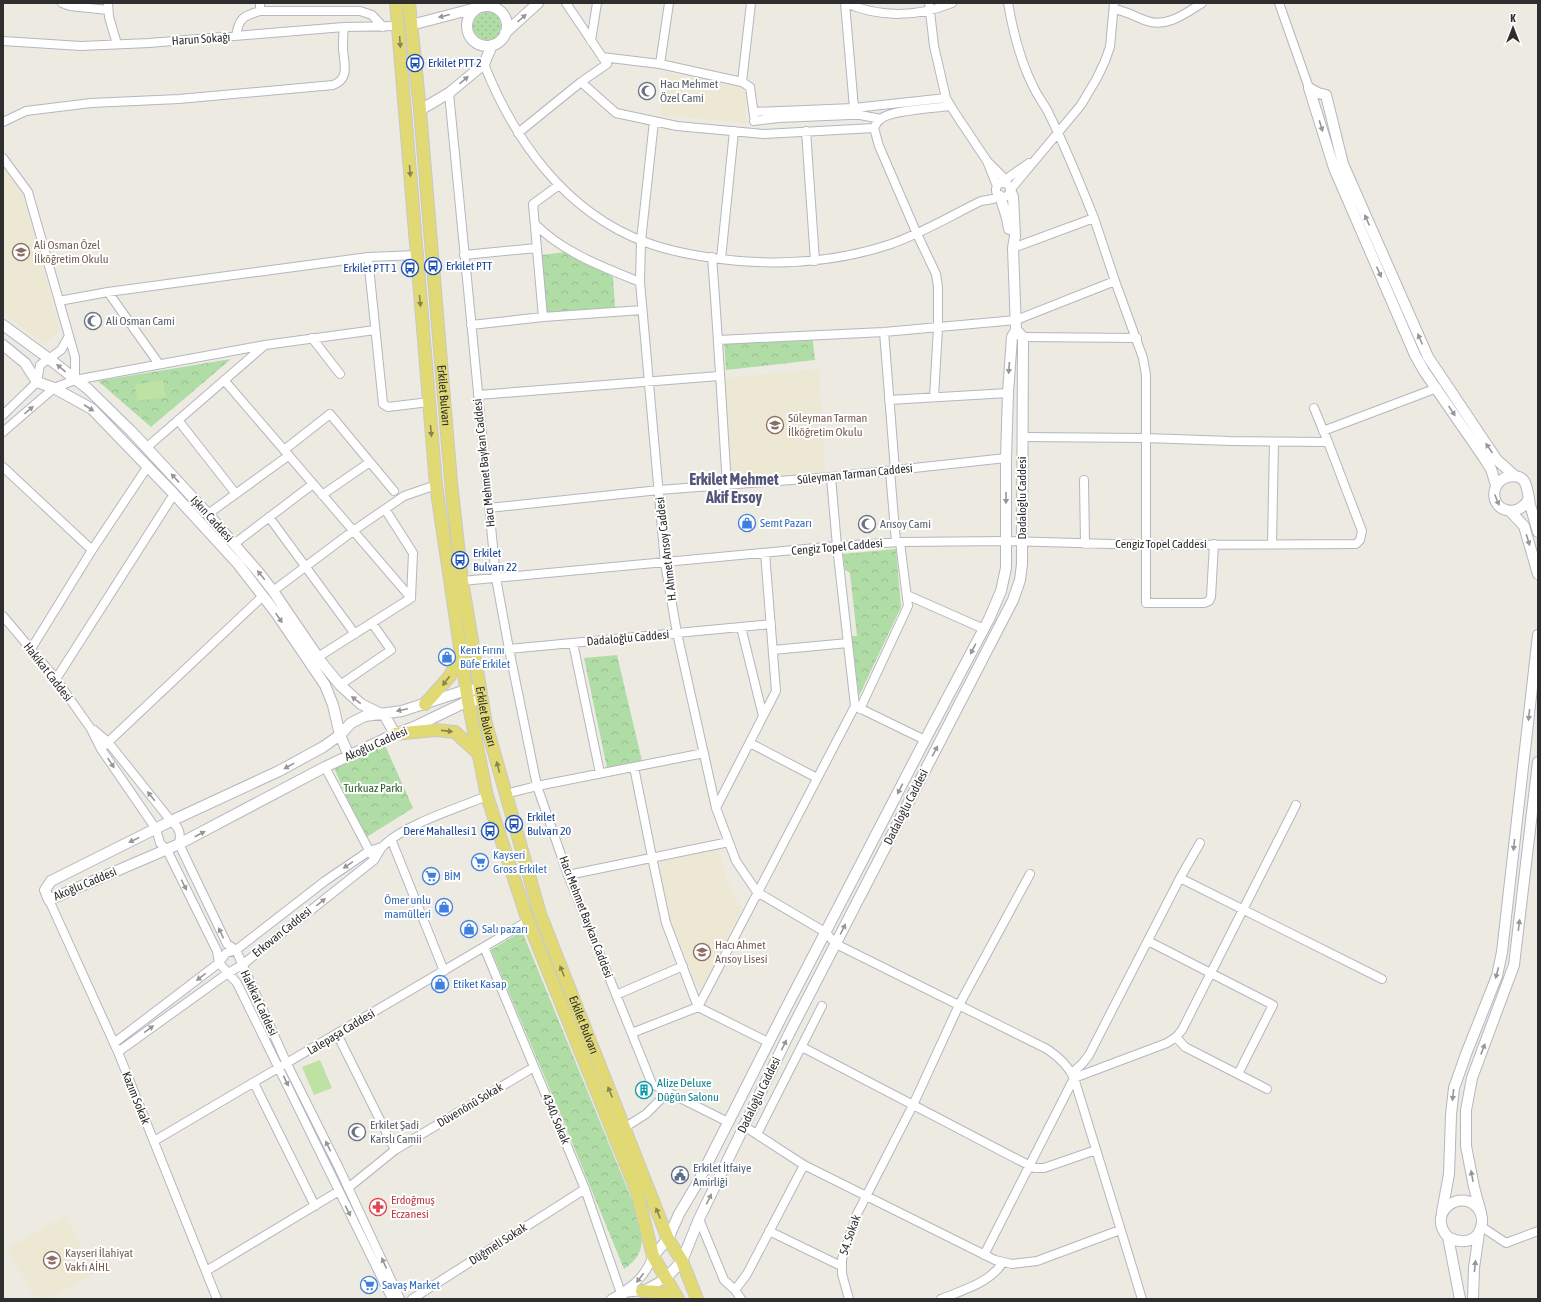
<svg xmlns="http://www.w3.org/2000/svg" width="1541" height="1302" viewBox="0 0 1541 1302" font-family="'Asap Condensed',sans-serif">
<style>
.education{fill:#ece8d4}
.grass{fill:url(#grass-dots)}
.forest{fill:url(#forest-crowns)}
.pitch{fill:#bde2a3}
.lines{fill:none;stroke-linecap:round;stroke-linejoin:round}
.minor-casing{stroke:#b5b6c0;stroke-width:10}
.tertiary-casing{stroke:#b5b6c0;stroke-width:12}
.primary-casing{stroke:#c9c9c9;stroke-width:14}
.minor{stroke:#fff;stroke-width:8}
.tertiary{stroke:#fff;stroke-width:10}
.primary{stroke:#e0d974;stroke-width:12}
.oneway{fill:#969696}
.oneway2{fill:#878451}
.labels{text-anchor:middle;stroke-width:4;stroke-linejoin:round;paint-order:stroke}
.street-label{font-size:12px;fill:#2e2e2e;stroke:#fff}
.transit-label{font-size:12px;fill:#164399;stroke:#fff;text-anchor:start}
.worship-label{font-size:12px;fill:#5b616d;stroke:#fff;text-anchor:start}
.education-label{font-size:12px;fill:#785e54;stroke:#fff;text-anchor:start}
.shop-label{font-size:12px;fill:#366cbe;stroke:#fff;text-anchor:start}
.park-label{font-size:12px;fill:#286325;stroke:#fff}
.culture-label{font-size:12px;fill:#0d838f;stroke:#fff;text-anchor:start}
.service-label{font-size:12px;fill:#4e5e75;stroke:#fff;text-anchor:start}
.health-label{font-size:12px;fill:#be3a42;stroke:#fff;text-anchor:start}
.district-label{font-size:16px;font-weight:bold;fill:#535479;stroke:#fff}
</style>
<defs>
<pattern id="grass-dots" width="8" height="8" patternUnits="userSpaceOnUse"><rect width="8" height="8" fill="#b0dca6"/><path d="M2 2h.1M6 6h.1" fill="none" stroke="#98bd8f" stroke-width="1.8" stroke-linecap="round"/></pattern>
<pattern id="forest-crowns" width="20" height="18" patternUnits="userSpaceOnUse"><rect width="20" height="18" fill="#b0dca6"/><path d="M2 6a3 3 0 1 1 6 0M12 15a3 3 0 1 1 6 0" fill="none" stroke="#98bd8f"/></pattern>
</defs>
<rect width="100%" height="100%" fill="#edeae2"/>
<!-- education -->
<path class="education" d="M666,73L746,84V123L660,115Z
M3,166L23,191L60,331L44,344L3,313Z
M819,369L825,472L733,481L724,378Z
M719,849L726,879L742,909L703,987L700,988L697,986L669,918L658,862Z
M65,1216L96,1273L48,1299H35L7,1248Z"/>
<!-- grass -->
<path class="grass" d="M473 26a14 14 0 1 1 28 0a14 14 0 1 1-28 0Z"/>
<!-- forest -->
<path class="forest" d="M565,252L613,277L615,308L545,313L542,255Z
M812,333L815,360L726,370L724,340Z
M231,359L151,427L98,381Z
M896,549L901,607L859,696L851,636H857L850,573L845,570L843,554Z
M617,655L642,761L607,768L584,658Z
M384,743L413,808L365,838L334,768Z
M522,931L634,1205C641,1233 651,1250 624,1269L565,1125L491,950Z"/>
<!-- pitch -->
<path class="pitch" d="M163,380L166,397L137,401L135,385Z
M320,1060L332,1088L314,1095L302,1067Z"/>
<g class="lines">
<!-- minor casing -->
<g class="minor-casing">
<path id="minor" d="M62,3L70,6L108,10
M108,3L109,17L117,44
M845,3L854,108
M846,3C880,18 918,17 952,3
M929,3L934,46L946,98L955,113L987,161L1002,176L1004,182
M1008,3C1013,32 1020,61 1034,88C1038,97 1045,105 1049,114C1066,148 1080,183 1094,218L1013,248
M1279,3L1309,88
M1114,9C1126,11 1136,17 1147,21C1167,28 1186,13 1202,3
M260,11H360L372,15L383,27
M236,36C239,18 243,16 260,11V3
M3,41L81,46L149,43L344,27L398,26
M591,41L597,3
M602,57L660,64L742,82L751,3
M484,64C514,140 565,212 645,242C674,253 707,258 739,261C790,265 839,261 888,245C921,234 950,216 981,201L993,199L999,195
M660,64L669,3
M581,82L616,113L677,126L764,134L874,128
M742,82L750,87L754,116
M449,93L496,578L509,649L537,786L568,875L652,1084L728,1122
M754,112L854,108L946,98
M654,121L641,241L640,282L665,563L677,633L716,808L736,861L757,892L825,932L836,944L1047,1049C1059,1057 1068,1065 1074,1078L1142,1299
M754,121L779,118L850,115H860L881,119
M3,122L26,111L91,103L179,99L333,85C350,79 344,63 343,49C343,42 343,34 344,27
M806,131L815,261
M518,133L581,82L607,64L566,3
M3,158L28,192L75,357V380L54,388L3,432
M987,161L997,186
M1005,182L1009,177L1029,163
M996 190a7 7 0 1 1 14 0a7 7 0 1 1-14 0Z
M1011,189L1081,105L1097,78L1105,61L1110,47L1114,3
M1094,218L1115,281L1143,358L1146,375V438L1230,441L1328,442
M535,224C564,253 603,267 640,282
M464,255L537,248
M368,257L383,404L388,407L429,402
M712,257C718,333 722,409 727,485
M721,259L734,131
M108,292L159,364
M59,301L108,292L368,257L417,255
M543,317L533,204L559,185
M471,325L543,317L642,310
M884,332L895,470
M1023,337L1137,338
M312,338L340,374
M718,340L884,332L1016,320L1115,281
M75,380L265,345L375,330
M224,380L411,598
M478,395L719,376
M934,397L938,328V287L936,274L917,234L879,146L874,128C876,124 878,120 882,118C893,110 935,108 950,106
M889,400L1008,393
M3,415L37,382L40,365L61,350L69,336
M178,420L236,494
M1323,431L1437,388
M1022,437L1146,438V603H1204L1209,601L1211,597L1214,544
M146,448L265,345
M284,450L330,414L394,491
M3,467L92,550
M890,471L896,542
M1084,480L1085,544
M322,495L370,462
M489,508L659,490L831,477L1006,458
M385,509L413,553L411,598
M208,514L288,456
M269,517L355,634
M234,544L313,484
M1272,544L1274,442
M462,581L837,546L900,542L1007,541L1146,545L1356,544L1360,540L1362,531L1328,442L1314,408
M273,591L353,531L404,496L436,485
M907,595L984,629
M3,616L56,679L91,729L101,749L156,829L160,843L167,850L217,951L219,963L237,983L392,1299
M741,627L763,716
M573,643L600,773
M31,649L92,550L148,466
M509,649L771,624
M773,650L848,643
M318,657L411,598
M56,679L174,494
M340,685L391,650L372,623
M855,706L925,740
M860,709L908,606L900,542
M94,730L108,742L171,821C180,828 181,834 179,844L227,944L236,950L287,1064L339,1168L400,1299
M750,743L817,778
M105,745L263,596
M325,767L371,854
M634,767L652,857L666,923L698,1007L768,1042
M505,794L537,786L704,753
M716,808L776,691L765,553
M391,839L444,971
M568,875L729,842
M1180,878L1382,979
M49,900L118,1052L217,1299
M1148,941L1273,1005L1238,1074
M484,947L585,1189L623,1299
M616,995L683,966
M632,1033L698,1007L855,706L837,546L831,477
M337,1034L395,1150
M1176,1037L1185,1047L1267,1089
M114,1043L219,963L226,953L236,950L325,881L369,851L382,847
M802,1047L1034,1168H1044L1096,1150
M118,1052L228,973L242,965L374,860C377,856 379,851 382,847C403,825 458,808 487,796
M1072,1073L1082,1064L1089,1055L1180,878L1200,843
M254,1083L315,1206
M744,1126L804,1165L995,1260L1012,1264L1037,1261L1120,1230
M624,1128L646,1114L668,1092
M757,1134L822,1006
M154,1141L528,921
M348,1188L395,1150L534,1067
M699,1219L724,1280L735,1290L747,1274L804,1165
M1482,1227L1506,1243L1538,1231
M769,1231L841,1266
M984,1255L1074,1078L1167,1043L1176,1037L1182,1030L1296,805
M206,1271L339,1191
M735,1290L741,1299
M623,1293L642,1291L666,1278
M412,1299L585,1189
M611,1299C632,1287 644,1279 653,1256
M849,1299L842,1274V1259L857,1214L913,1105L959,1005L1030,874
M941,1299C963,1290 990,1283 1003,1262"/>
</g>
<!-- tertiary casing -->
<g class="tertiary-casing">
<path id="tertiary" d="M467 26a20 20 0 1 1 40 0a20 20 0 1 1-40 0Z
M411,25L476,8
M505,33L538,3
M1309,88L1318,93L1326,95L1343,164L1428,357L1497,460L1515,476
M1309,88L1334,168L1415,355L1424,371L1484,458L1491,469L1496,485
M420,110L449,93L484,64L492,45
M1000,196L1007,218L1009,229
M3,325L48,358L88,389L132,432L208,514L259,573L273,591L322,663L340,685L361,704L385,716L395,734
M3,345L25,363L37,382L54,388L92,409L174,494L238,564L276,613L325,685L333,705L340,735L349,756
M1529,498C1519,520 1489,511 1495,489C1497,483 1502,478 1508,477C1529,472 1527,492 1530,505C1533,514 1535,523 1538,532
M1510,511L1524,526L1538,574
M474,701H468L414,727L395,734L325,767L179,844L49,900L45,890L51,881L171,821L279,771L323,747L340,735L351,723L365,716L402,711L466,690L480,689
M1442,1212L1449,1174L1451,1115L1454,1088L1466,1054L1497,976L1502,952L1538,635
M1481,1213L1474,1187L1466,1146V1110L1472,1078L1514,965L1538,762
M1448,1237C1461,1244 1477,1243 1481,1227C1483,1221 1482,1215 1479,1210C1463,1186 1425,1212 1448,1237L1460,1299
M653,1256L668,1239L679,1214L698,1182L782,1016L925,740L989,619L1001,591L1006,568V458L1008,393L1012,337L1016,330L1013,248L1015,236L1013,197L1011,192
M666,1278L682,1261L699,1219L789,1034L1013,600L1020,580L1022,564L1023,337L1016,330
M1473,1299L1474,1268L1479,1233"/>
</g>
<!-- primary casing -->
<g class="primary-casing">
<g id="primary">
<path d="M396,3L436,485L468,701L487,796L528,921L637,1192L653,1256L678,1299"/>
<path id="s1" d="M409,3L420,110L451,482L462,581L486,724L540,914L668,1239L682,1261L697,1299"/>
<path d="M425,704L450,676L460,653"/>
<path d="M395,734L435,730L455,732L478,753"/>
<path d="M642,1291L657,1292L677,1299"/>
</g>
</g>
<!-- minor -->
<use href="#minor" class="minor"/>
<!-- tertiary -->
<use href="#tertiary" class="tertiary"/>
<!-- primary -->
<use href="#primary" class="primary"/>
</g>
<!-- one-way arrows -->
<defs><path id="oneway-solid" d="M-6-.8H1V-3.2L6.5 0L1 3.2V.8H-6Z"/></defs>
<g class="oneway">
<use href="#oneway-solid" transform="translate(444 16) rotate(166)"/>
<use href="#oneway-solid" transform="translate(522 18) rotate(-42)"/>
<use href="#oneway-solid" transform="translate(464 80) rotate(-41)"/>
<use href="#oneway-solid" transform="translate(1321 126) rotate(73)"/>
<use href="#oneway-solid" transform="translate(1367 220) rotate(-114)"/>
<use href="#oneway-solid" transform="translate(1379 272) rotate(66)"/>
<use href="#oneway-solid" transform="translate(1420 339) rotate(-114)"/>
<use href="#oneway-solid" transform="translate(61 368) rotate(-140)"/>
<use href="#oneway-solid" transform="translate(1009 368) rotate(94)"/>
<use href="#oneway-solid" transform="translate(89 408) rotate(33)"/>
<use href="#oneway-solid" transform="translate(29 410) rotate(-41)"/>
<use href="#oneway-solid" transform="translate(1452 411) rotate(56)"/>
<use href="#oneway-solid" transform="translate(1489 448) rotate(-124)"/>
<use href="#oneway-solid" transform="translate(175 478) rotate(-133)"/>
<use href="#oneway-solid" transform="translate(1006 498) rotate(90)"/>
<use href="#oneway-solid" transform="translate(1497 500) rotate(68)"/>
<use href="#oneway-solid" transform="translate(1528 540) rotate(73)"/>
<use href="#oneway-solid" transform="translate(261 575) rotate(-129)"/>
<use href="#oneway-solid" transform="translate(279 618) rotate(55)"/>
<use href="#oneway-solid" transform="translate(973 649) rotate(118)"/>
<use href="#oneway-solid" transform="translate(356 700) rotate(-143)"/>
<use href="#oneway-solid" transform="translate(402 710) rotate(168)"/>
<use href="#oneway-solid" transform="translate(1529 715) rotate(96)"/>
<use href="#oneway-solid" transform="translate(935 751) rotate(-62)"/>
<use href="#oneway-solid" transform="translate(111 763) rotate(56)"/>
<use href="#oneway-solid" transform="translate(289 766) rotate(151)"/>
<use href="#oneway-solid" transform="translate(900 789) rotate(117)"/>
<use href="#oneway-solid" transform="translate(151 796) rotate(-129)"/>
<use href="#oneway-solid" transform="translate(200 834) rotate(-28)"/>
<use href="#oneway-solid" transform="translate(134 840) rotate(154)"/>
<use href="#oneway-solid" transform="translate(1514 845) rotate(96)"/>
<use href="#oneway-solid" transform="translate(348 865) rotate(145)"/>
<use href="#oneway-solid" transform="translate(184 885) rotate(63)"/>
<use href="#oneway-solid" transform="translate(321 902) rotate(-39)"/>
<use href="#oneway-solid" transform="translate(1519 925) rotate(-83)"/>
<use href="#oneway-solid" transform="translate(843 929) rotate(-63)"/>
<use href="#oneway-solid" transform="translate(221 933) rotate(-115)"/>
<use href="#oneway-solid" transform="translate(1497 973) rotate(105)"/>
<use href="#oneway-solid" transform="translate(201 977) rotate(143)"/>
<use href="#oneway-solid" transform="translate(149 1029) rotate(-36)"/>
<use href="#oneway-solid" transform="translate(784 1045) rotate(-64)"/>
<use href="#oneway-solid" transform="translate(1483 1049) rotate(-69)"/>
<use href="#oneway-solid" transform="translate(286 1081) rotate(64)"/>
<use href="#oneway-solid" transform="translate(1453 1095) rotate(96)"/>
<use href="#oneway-solid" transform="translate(328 1146) rotate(-116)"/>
<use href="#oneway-solid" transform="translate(1472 1176) rotate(-101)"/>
<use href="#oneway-solid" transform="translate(709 1199) rotate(-64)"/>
<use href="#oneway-solid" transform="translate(348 1211) rotate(63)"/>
<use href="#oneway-solid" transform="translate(384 1263) rotate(-114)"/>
<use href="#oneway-solid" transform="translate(1475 1266) rotate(-84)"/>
<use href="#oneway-solid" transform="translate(640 1278) rotate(128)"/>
</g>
<g class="oneway2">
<use href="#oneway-solid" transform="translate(400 42) rotate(86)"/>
<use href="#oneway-solid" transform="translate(410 171) rotate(85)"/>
<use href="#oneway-solid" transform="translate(420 301) rotate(85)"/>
<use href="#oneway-solid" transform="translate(431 431) rotate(85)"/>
<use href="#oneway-solid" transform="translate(446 681) rotate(127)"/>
<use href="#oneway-solid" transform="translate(447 731) rotate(6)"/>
<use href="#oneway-solid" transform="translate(498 767) rotate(-105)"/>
<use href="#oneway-solid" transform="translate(562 971) rotate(-112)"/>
<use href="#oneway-solid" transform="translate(610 1092) rotate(-112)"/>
<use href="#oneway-solid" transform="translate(658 1213) rotate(-112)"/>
</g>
<!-- icons -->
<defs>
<g id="bus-ring" transform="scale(0.9)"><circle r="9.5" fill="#fff" stroke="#1a4fb4" stroke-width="1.5"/><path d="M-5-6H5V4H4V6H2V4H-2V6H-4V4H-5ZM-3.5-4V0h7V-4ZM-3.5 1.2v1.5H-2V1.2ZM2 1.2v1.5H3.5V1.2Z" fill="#1a4fb4"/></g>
<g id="mosque-ring" transform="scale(0.9)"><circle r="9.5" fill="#fff" stroke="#6b7280" stroke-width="1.5"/><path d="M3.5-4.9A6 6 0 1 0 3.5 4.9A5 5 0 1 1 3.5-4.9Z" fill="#6b7280"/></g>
<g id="school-ring" transform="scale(0.9)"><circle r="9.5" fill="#fff" stroke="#8d6e63" stroke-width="1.5"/><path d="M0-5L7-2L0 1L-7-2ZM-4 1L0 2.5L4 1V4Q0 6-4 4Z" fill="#8d6e63"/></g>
<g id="shop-ring" transform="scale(0.9)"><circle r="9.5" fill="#fff" stroke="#3f7fe0" stroke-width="1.5"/><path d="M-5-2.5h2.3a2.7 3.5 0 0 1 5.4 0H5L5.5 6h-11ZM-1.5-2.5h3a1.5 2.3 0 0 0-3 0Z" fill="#3f7fe0"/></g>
<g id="supermarket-ring" transform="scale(0.9)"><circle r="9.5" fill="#fff" stroke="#3f7fe0" stroke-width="1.5"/><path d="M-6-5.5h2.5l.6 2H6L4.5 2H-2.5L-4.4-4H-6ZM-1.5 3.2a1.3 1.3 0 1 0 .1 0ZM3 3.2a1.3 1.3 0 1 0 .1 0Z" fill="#3f7fe0"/></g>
<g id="building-ring" transform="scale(0.9)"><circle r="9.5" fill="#fff" stroke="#0f9aa8" stroke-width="1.5"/><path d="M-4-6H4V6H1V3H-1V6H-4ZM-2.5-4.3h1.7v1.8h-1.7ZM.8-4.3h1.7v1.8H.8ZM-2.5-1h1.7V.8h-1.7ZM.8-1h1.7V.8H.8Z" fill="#0f9aa8"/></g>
<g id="civic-ring" transform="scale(0.9)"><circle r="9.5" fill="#fff" stroke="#5c6f8a" stroke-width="1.5"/><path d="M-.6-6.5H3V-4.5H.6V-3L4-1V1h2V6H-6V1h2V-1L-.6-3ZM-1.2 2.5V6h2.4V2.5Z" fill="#5c6f8a"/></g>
<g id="pharmacy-ring" transform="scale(0.9)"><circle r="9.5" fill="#fff" stroke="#e0444e" stroke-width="1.5"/><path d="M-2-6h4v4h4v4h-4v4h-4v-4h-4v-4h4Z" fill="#e0444e"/></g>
</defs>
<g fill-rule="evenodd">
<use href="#bus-ring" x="415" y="63"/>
<use href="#mosque-ring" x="647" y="91"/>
<use href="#school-ring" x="21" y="252"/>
<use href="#bus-ring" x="433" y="266"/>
<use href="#bus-ring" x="410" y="268"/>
<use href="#mosque-ring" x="93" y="321"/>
<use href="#school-ring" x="775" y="425"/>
<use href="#shop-ring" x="747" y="523"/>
<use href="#mosque-ring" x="867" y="524"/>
<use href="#bus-ring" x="460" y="560"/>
<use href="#shop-ring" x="447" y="657"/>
<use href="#bus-ring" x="514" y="824"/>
<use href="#bus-ring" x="490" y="831"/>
<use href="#supermarket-ring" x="480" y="862"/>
<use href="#supermarket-ring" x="431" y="876"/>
<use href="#shop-ring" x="444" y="907"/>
<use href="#shop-ring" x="469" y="929"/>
<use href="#school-ring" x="702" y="952"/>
<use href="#shop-ring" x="440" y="984"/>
<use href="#building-ring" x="644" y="1090"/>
<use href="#mosque-ring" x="357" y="1132"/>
<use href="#civic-ring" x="680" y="1175"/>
<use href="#pharmacy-ring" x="378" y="1207"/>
<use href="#school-ring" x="52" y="1260"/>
<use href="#supermarket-ring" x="369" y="1285"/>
</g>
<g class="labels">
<!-- street labels -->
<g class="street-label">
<text transform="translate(201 39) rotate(-4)" y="4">Harun Sokağı</text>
<text dy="4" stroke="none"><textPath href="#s1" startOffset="394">Erkilet Bulvarı</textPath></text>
<text transform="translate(484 463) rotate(-96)" y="4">Hacı Mehmet Baykan Caddesi</text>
<text transform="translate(855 474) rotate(-6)" y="4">Süleyman Tarman Caddesi</text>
<text transform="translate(1022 498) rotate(-90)" y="4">Dadaloğlu Caddesi</text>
<text transform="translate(212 519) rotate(48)" y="4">Işkın Caddesi</text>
<text x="1161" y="548">Cengiz Topel Caddesi</text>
<text transform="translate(837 547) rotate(-5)" y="4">Cengiz Topel Caddesi</text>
<text transform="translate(666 549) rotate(-97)" y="4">H. Ahmet Arısoy Caddesi</text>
<text transform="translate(628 638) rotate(-5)" y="4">Dadaloğlu Caddesi</text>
<text transform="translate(48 672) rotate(52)" y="4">Hakikat Caddesi</text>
<text dy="4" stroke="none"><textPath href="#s1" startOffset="718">Erkilet Bulvarı</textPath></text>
<text transform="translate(376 744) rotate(-24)" y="4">Akoğlu Caddesi</text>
<text transform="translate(906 807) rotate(-63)" y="4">Dadaloğlu Caddesi</text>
<text transform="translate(85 884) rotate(-23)" y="4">Akoğlu Caddesi</text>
<text transform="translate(586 917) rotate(69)" y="4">Hacı Mehmet Baykan Caddesi</text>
<text transform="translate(282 932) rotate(-39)" y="4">Erkovan Caddesi</text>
<text transform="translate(259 1003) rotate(65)" y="4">Hakikat Caddesi</text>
<text dy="4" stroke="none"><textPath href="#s1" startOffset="1042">Erkilet Bulvarı</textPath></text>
<text transform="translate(341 1032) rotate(-31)" y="4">Lalepaşa Caddesi</text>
<text transform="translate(759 1095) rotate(-64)" y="4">Dadaloğlu Caddesi</text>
<text transform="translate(136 1098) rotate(68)" y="4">Kazım Sokak</text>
<text transform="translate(470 1105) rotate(-31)" y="4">Düvenönü Sokak</text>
<text transform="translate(556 1119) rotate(67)" y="4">4340. Sokak</text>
<text transform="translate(850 1235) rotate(-71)" y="4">54. Sokak</text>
<text transform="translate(498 1244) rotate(-33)" y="4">Düğmeli Sokak</text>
</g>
<!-- transit labels -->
<g class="transit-label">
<text x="428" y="67">Erkilet PTT 2</text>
<text x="446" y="270">Erkilet PTT</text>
<text x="397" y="272" text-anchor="end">Erkilet PTT 1</text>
<text x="473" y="557">Erkilet<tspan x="473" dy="14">Bulvarı 22</tspan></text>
<text x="527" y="821">Erkilet<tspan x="527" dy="14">Bulvarı 20</tspan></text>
<text x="477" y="835" text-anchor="end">Dere Mahallesi 1</text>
</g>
<!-- worship labels -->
<g class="worship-label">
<text x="660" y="88">Hacı Mehmet<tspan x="660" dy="14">Özel Cami</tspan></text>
<text x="106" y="325">Ali Osman Cami</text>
<text x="880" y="528">Arısoy Cami</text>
<text x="370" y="1129">Erkilet Şadi<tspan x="370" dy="14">Karslı Camii</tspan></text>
</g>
<!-- education labels -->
<g class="education-label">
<text x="34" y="249">Ali Osman Özel<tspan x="34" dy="14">İlköğretim Okulu</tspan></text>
<text x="788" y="422">Süleyman Tarman<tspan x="788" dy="14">İlköğretim Okulu</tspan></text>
<text x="715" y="949">Hacı Ahmet<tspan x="715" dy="14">Arısoy Lisesi</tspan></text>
<text x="65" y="1257">Kayseri İlahiyat<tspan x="65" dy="14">Vakfı AİHL</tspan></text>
</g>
<!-- shop labels -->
<g class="shop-label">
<text x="760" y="527">Semt Pazarı</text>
<text x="460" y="654">Kent Fırını<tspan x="460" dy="14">Büfe Erkilet</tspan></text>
<text x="493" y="859">Kayseri<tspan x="493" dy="14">Gross Erkilet</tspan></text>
<text x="444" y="880">BİM</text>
<text x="431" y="904" text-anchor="end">Ömer unlu<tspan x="431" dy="14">mamülleri</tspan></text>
<text x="482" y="933">Salı pazarı</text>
<text x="453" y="988">Etiket Kasap</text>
<text x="382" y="1289">Savaş Market</text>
</g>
<!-- park labels -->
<g class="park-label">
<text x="373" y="792">Turkuaz Parkı</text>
</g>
<!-- culture labels -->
<g class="culture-label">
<text x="657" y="1087">Alize Deluxe<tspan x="657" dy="14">Düğün Salonu</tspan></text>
</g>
<!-- service labels -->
<g class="service-label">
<text x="693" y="1172">Erkilet İtfaiye<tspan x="693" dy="14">Amirliği</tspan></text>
</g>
<!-- health labels -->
<g class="health-label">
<text x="391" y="1204">Erdoğmuş<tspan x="391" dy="14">Eczanesi</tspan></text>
</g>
<!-- district labels -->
<g class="district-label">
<text x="734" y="485">Erkilet Mehmet<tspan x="734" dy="18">Akif Ersoy</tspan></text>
</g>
</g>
<!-- border -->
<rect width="1541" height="1302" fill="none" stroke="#2e2e2e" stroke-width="8"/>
<!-- north arrow -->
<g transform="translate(1513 28)" stroke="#ffffff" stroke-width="3" paint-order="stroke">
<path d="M0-3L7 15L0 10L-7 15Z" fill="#2e2e2e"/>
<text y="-6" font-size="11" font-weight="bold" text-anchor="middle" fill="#2e2e2e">K</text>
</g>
</svg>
